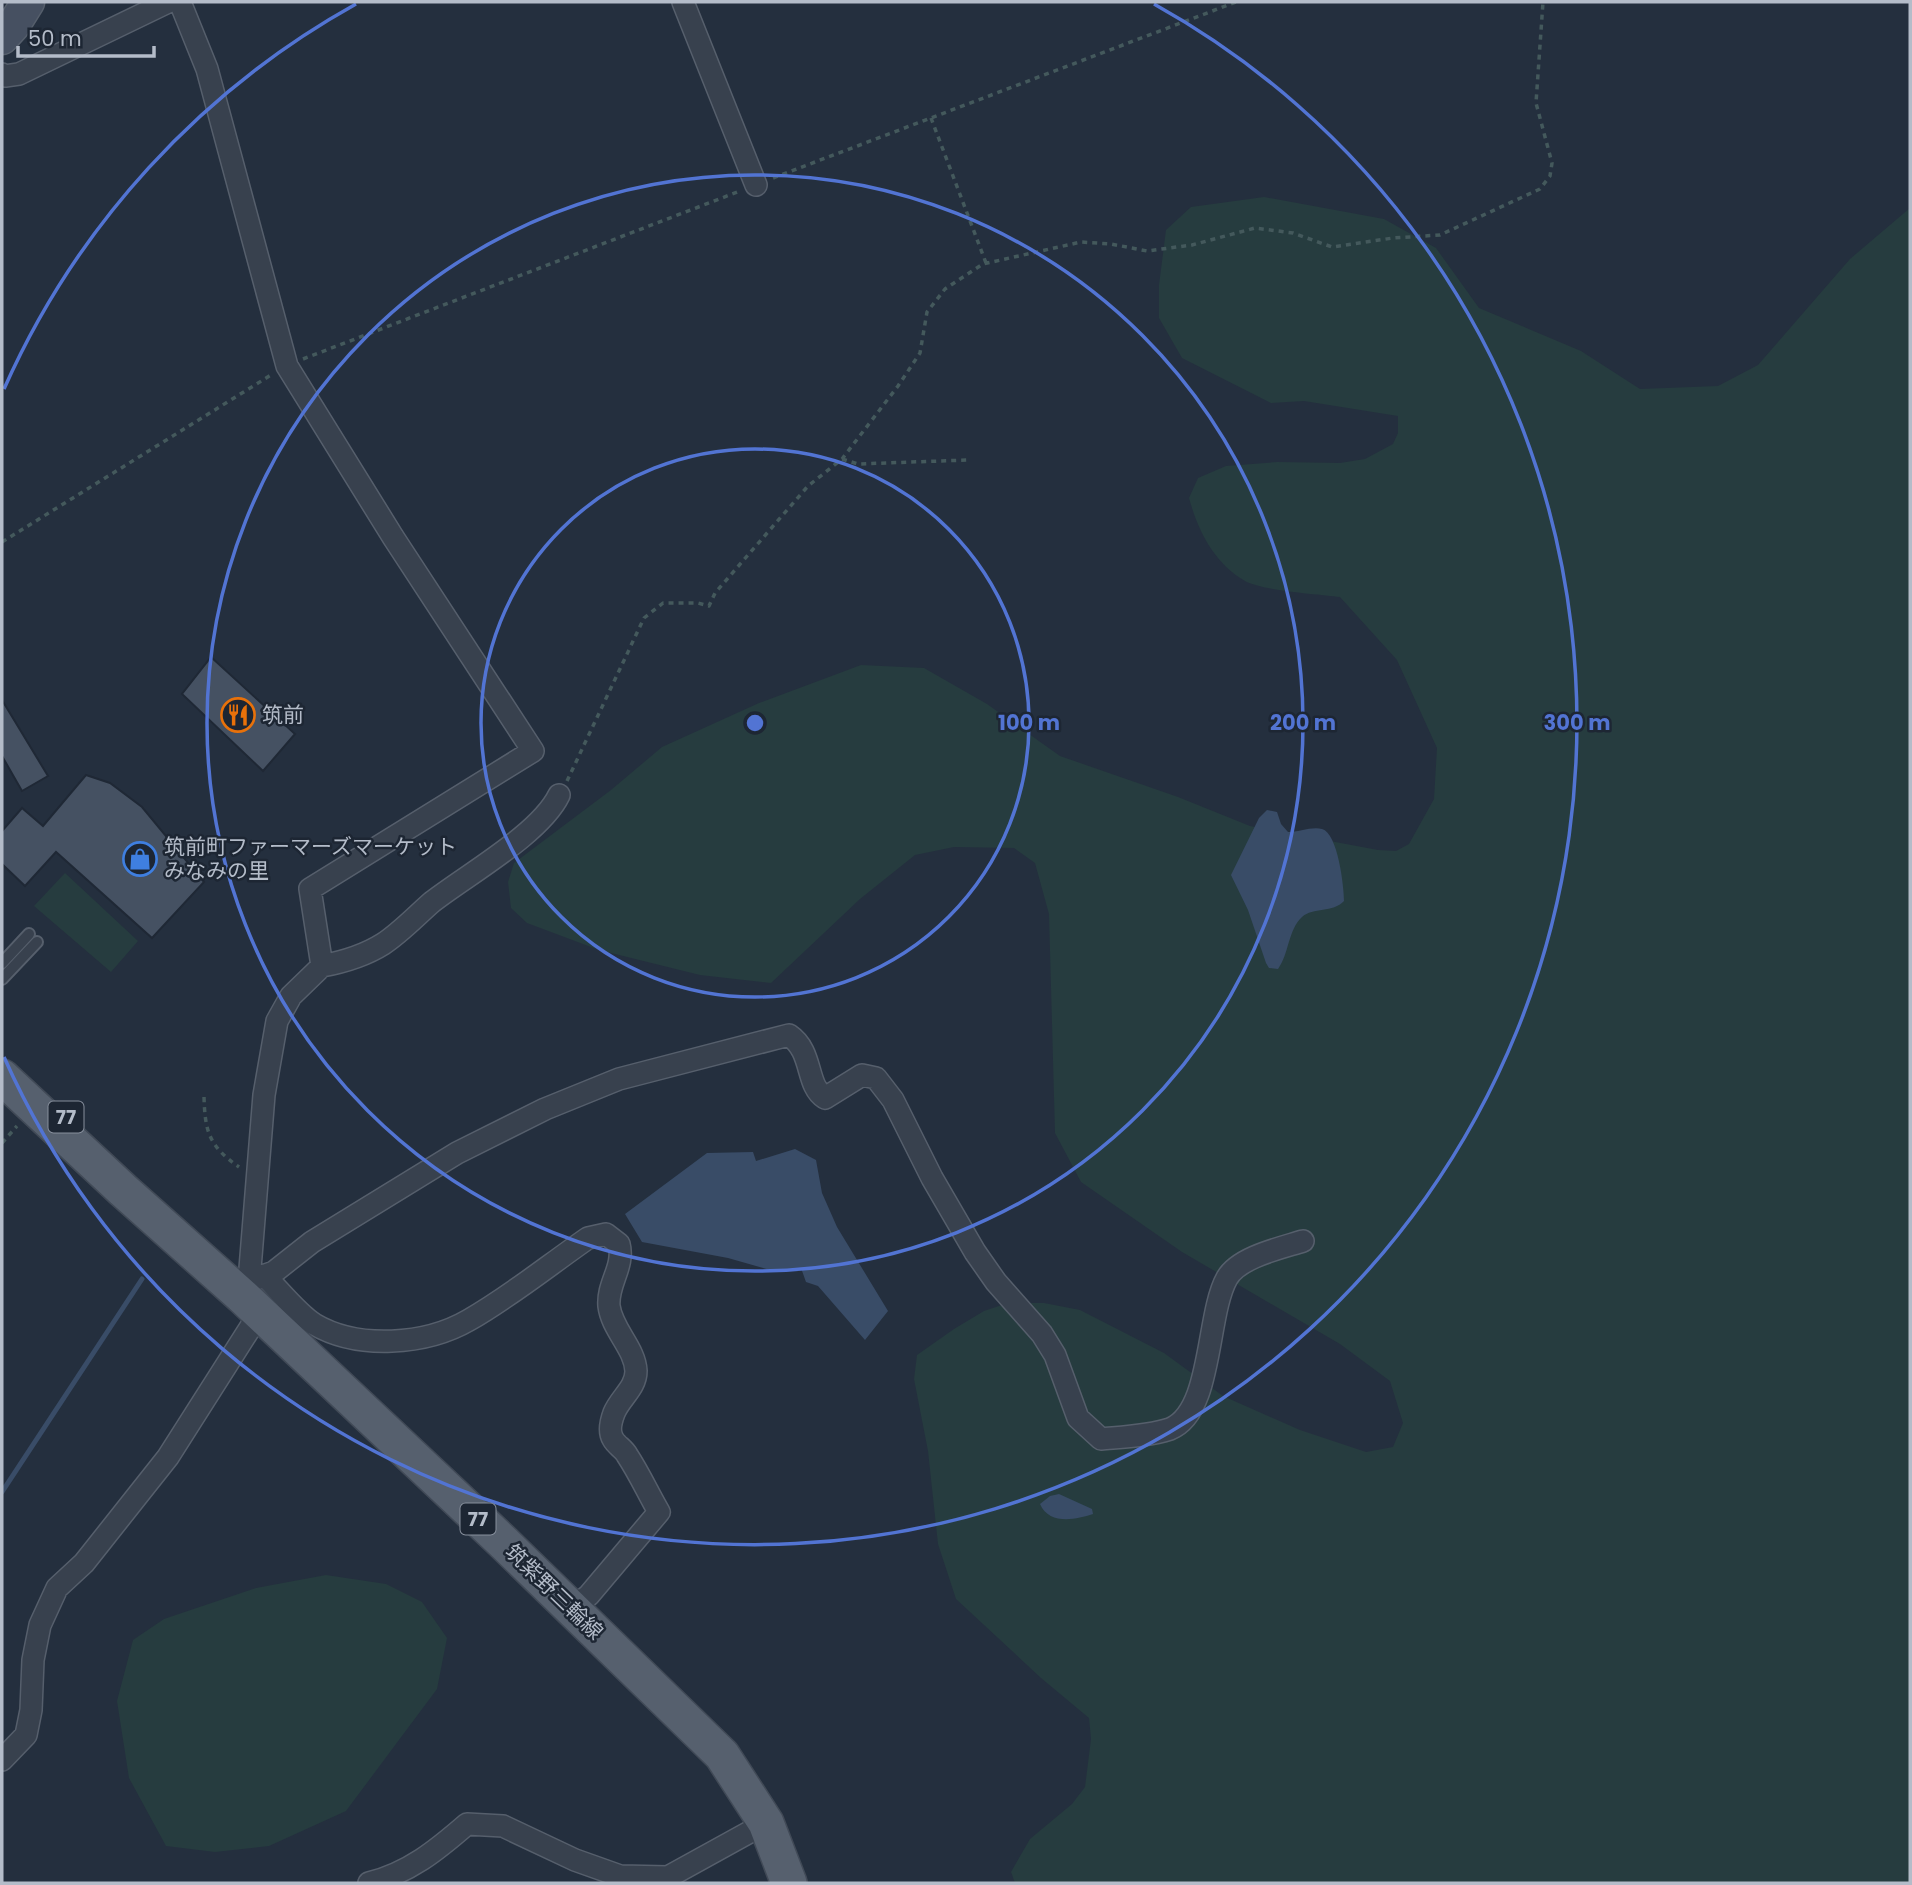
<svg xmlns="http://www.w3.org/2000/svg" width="1912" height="1885" viewBox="0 0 1912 1885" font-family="Poppins,'Noto Sans JP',sans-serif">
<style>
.green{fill:#263c3f}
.water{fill:#394c67}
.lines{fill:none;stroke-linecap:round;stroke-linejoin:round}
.stream{stroke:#394c67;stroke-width:5}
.building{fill:#455162;stroke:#1f2835;stroke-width:2}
.service-casing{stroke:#565f6c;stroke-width:14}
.minor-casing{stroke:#565f6c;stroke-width:24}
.secondary-casing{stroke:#565f6c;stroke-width:35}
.primary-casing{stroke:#414a57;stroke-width:38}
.path{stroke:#44595c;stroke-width:3.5;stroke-dasharray:5 5;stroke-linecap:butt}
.service{stroke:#38414e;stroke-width:10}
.minor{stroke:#38414e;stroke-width:21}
.secondary{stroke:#465061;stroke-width:32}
.primary{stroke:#56606e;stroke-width:35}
.ring{fill:none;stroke:#5274d3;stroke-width:3.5}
.labels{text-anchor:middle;stroke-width:5;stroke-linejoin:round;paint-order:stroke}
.shield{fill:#1d2633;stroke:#878f9c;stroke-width:2}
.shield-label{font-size:19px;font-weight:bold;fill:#b4bcc9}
.poi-label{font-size:21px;fill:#b4bcc9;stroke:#1d2633;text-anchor:start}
.street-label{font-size:21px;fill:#b4bcc9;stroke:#1d2633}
.centre{fill:#5274d3;stroke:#1d2633;stroke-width:3.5}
.ring-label{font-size:21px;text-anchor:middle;font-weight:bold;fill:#5274d3;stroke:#1d2633;stroke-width:5;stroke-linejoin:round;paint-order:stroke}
</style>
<rect width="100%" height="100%" fill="#242f3e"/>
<!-- green -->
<path class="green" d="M1264,197L1384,219L1436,248L1479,308L1581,351L1640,389L1718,386L1758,365L1850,259L1910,208V1883H1015L1011,1872L1030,1839L1072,1804L1085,1787L1091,1739L1089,1718L1041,1678L956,1599L938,1544L928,1451L914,1379L917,1355L954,1329L984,1311L1008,1303H1044L1080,1310L1164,1353L1223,1396L1300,1430L1366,1452L1393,1447L1403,1423L1390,1381L1340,1344L1182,1252L1081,1182L1055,1133L1049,914L1035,863L1014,848L954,847L915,855L860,899L771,983L700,975L599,950L527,923L511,908L508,882L514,863L611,790L662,747L759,703L861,665L924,668L987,704L1060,756L1178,797L1250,826L1378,850L1396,851L1409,844L1434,799L1437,748L1397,660L1340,597C1318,594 1263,591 1245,581C1214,563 1198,531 1189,498L1198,478L1226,466L1277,462L1340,463L1365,459L1393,444L1398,433V416L1304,401L1271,403L1182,358L1159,318V285L1166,230L1191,207Z
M65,873L138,941L111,972L34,906Z
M326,1575L386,1584L422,1602L447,1638L437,1689L346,1811L269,1846L215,1852L166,1846L129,1778L117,1701L133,1640L164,1619L256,1588Z"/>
<!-- water -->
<path class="water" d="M1267,810L1277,812L1281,824L1288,832C1298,832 1313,826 1322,829C1338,833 1344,887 1344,901C1333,913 1313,907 1302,917C1288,930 1289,954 1278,969L1269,968L1266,963L1248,910L1231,875L1259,818Z
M795,1149L816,1160L822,1193L837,1227L888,1311L865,1340L818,1286L806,1282L801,1268L777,1272L728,1258L642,1242L625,1214L707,1153L753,1152L756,1161Z
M1059,1494L1092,1509L1093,1514C1075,1520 1049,1525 1040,1504L1050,1496Z"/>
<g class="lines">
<!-- stream -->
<path class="stream" d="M2,1492L142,1279"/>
</g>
<!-- building -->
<path class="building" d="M211,657L295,734L263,771L182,694Z
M2,700L48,776L22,791L2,756Z
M86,775L110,783L142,807L204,882L152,938L56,852L25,886L2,864V831L22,808L43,826Z"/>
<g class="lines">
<!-- service casing -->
<g class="service-casing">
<path id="service" d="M2,963L29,934
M2,979L37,942"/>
</g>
<!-- minor casing -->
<g class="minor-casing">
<path id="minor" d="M180,2L207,69L287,366L393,537L533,751L310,889L322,966L291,996L277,1021L264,1095L249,1281L242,1296
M683,2L756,185
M2,74L5,76L19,74L168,2
M322,966C343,962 364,956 383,944C400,933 416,916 432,902C468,874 540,834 559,795
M264,1275C279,1290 298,1314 314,1324C358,1350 426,1345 469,1320C511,1296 549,1265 588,1238L606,1234L619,1244C625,1267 607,1283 609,1306C612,1330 635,1348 636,1371C636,1388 620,1398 614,1413C611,1421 608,1431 613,1439C616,1445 624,1449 627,1455C639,1473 648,1493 659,1512L589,1595L572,1609
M249,1281L274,1272L312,1242L457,1153L545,1109L619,1079L789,1035C814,1052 805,1085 825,1098L862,1075L876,1078L893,1100L932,1178L975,1252L996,1282L1042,1334L1055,1355L1078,1418L1101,1439C1123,1437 1149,1436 1170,1429C1213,1412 1206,1315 1227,1278C1239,1257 1281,1248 1303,1241
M2,1760L26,1735L31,1710L33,1660L40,1625L57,1588L84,1563L168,1457L259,1314
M369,1883C409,1873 437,1850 467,1824L503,1826L575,1860L620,1876L668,1877L766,1823"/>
</g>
<!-- secondary casing -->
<g class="secondary-casing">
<path id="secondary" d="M2,38L13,26L28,2"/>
</g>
<!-- primary casing -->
<g class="primary-casing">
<path id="primary" d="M2,1077L123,1190L242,1296L504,1543L722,1755L766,1823L789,1883"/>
</g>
<!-- path -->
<path class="path" d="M931,118L986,263
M773,178L1236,2
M303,359L740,191
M842,459L858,464L967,460
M2,542L271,375
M567,781L644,618L663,603H698L709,606L715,593L808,486L842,459L898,386L920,353L927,312L945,289L983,264L1081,242L1111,244L1147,251L1192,245L1255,228L1293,233L1332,247L1393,238L1440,235L1540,189L1550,176L1552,163L1536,103L1543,2
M204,1097C205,1132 209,1146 239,1167
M2,1143L17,1126"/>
<!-- service -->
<use href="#service" class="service"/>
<!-- minor -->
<use href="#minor" class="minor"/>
<!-- secondary -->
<use href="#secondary" class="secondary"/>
<!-- primary -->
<use href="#primary" class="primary"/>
</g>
<!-- distance rings -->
<g class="ring">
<circle cx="755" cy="723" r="274"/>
<circle cx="755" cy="723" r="548"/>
<path d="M4 389A822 822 0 0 1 356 4M1154 4A822 822 0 1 1 4 1057"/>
</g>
<!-- icons -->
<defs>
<g id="restaurant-ring" transform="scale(1.75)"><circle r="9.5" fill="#1d2633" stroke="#e8710a" stroke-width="1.5"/><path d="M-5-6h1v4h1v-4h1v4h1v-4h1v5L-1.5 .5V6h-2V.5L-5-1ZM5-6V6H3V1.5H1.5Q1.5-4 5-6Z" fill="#e8710a"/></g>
<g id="shop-ring" transform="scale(1.75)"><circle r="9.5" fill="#1d2633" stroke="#3f7fe0" stroke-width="1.5"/><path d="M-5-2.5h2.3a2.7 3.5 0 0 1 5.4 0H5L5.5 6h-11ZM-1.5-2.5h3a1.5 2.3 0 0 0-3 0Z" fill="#3f7fe0"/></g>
</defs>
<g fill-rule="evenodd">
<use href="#restaurant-ring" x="238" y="715"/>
<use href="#shop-ring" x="140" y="859"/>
</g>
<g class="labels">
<!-- shield labels -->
<g class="shield">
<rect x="48.5" y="1101.5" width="35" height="31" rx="5"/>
<rect x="460.5" y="1503.5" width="35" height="31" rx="5"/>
</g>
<g class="shield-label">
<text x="66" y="1124">77</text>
<text x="478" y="1526">77</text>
</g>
<!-- poi labels -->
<g class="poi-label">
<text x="262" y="722">筑前</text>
<text x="164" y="854">筑前町ファーマーズマーケット<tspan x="164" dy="24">みなみの里</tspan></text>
</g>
<!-- street labels -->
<g class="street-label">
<text transform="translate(554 1592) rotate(44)" y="7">筑紫野三輪線</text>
</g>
</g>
<circle cx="755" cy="723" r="10" class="centre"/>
<g class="ring-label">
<text x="1029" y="730">100 m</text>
<text x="1303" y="730">200 m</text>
<text x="1577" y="730">300 m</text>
</g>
<!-- border -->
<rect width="1912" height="1885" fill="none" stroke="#b4bcc9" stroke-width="7"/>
<!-- scale -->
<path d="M18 46v10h136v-10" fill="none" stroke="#b4bcc9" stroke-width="3.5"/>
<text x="28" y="46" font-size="21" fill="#b4bcc9" stroke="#1d2633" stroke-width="5" paint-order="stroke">50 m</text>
</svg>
